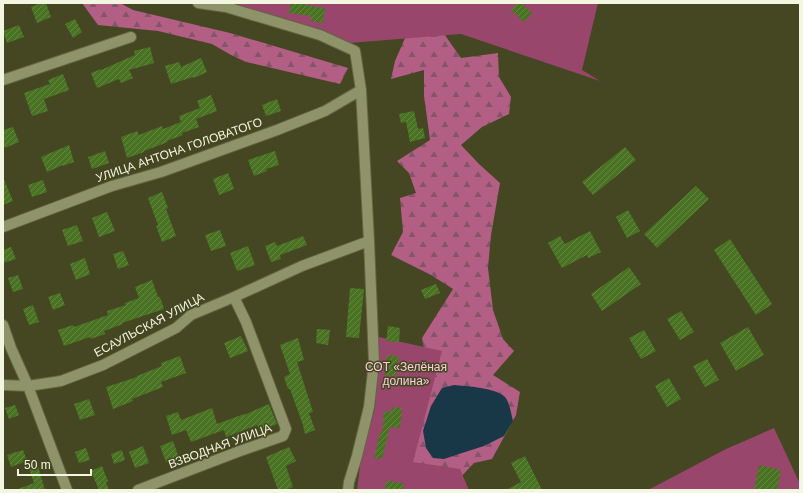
<svg xmlns="http://www.w3.org/2000/svg" width="803" height="493" viewBox="0 0 803 493" font-family="Helvetica,sans-serif">
<style>
.forest{fill:url(#forest-firs)}
.garden{fill:#98466c}
.water{fill:#183848}
.building{fill:url(#building-hatch)}
.lines{fill:none;stroke-linecap:round;stroke-linejoin:round}
.street-casing{stroke:#636542;stroke-width:12}
.street{stroke:#8f936a;stroke-width:10}
.labels{text-anchor:middle;stroke-width:3;stroke-linejoin:round;paint-order:stroke}
.street-label{font-size:12px;fill:#f3f6e0;stroke:#444721}
.park-label{font-size:12px;fill:#fbcbde;stroke:#444721}
</style>
<defs>
<pattern id="forest-firs" width="22" height="20" patternUnits="userSpaceOnUse"><rect width="22" height="20" fill="#b35e84"/><path d="M5 1l3.5 6h-7zM16 11l3.5 6h-7z" fill="#835567"/></pattern>
<pattern id="building-hatch" width="6" height="6" patternUnits="userSpaceOnUse"><rect width="6" height="6" fill="#497323"/><path d="M-1 1l2-2M0 6l6-6M5 7l2-2" fill="none" stroke="#648843"/></pattern>
</defs>
<rect width="100%" height="100%" fill="#444721"/>
<!-- forest -->
<path class="forest" d="M82,3H120L133,10L230,33L348,68L340,84L246,62L231,55L212,44L158,31L98,25Z
M409,29L442,31L461,58L498,53L499,77L511,97L509,114L482,127L461,145L479,164L500,183L491,235L488,268L493,310L503,339L514,351L493,375L520,392L516,415L492,459L474,463L458,480L404,472L426,362L422,338L453,289L431,275L391,255L403,232L400,198L416,193L409,173L397,161L430,140L424,96V70L391,79L395,61Z"/>
<!-- garden -->
<path class="garden" d="M200,3H598L582,70L600,81L461,34L337,44Z
M379,337L442,351L413,462L460,469L469,490H357L361,458L375,408Z
M774,428L800,484V490H648L726,449Z"/>
<!-- water -->
<path class="water" d="M454,385C466,386 497,388 505,397C510,404 511,413 513,421L504,436L484,446L462,453L444,459L433,458L426,448L423,431L431,406L442,388Z"/>
<!-- building -->
<path class="building" d="M41,3H46L51,17L37,23L31,7Z
M291,3H305V5L325,8L323,23L311,21V16L289,13Z
M518,3H521L532,13L524,22L511,10Z
M75,19L82,32L73,38L65,24Z
M19,25L24,37L7,43L3,31Z
M150,47L154,63L129,70L133,78L121,83L119,79L97,88L91,73L101,69V70L135,55L134,51Z
M201,58L207,72L194,78L193,77L171,84L165,66L179,62L181,67Z
M63,74L69,90L44,99L48,111L32,116L24,93L50,84L48,80Z
M211,95L217,111L196,119L199,127L182,133L183,135L167,141L168,142L144,151V152L127,158L121,137L137,131L139,135L162,126L163,129L181,122L179,116L200,108L197,101Z
M277,99L281,111L266,116L262,105Z
M414,111L418,129L423,128L425,138L410,142L406,122L401,123L399,114Z
M13,127L19,142L5,148L3,143V130Z
M69,145L74,162L63,166V165L47,172L41,157Z
M625,147L636,160L593,195L582,182Z
M105,151L109,163L92,169L88,157Z
M275,151L279,165L266,169L267,171L254,176L248,160Z
M228,173L234,189L219,195L213,179Z
M3,177L13,201L3,205Z
M43,180L47,192L32,197L28,185Z
M696,186L709,199L657,248L644,234Z
M162,192L168,208L166,209L176,236L162,242L156,226L158,225L148,198Z
M628,210L640,231L627,238L616,217Z
M107,212L115,231L99,237L92,218Z
M77,225L83,241L68,246L62,230Z
M220,230L226,246L211,251L205,235Z
M590,231L601,252L588,258L587,255L562,268L548,243L560,236L565,244Z
M303,236L307,245L280,255L281,259L271,262L265,246L275,242L277,246Z
M730,239L772,304L756,315L714,250Z
M248,246L255,265L237,271L230,253Z
M11,247L16,259L3,263V250Z
M123,251L129,265L118,269L113,254Z
M85,258L90,274L76,280L70,264Z
M629,267L641,284L602,311L591,294Z
M18,275L23,289L13,292L8,278Z
M152,280L158,297H160L164,309L122,323L123,324L104,331L105,334L91,339L90,337L64,346L58,330L73,325L74,327L108,315L107,311L126,305L125,303L139,298L135,287Z
M436,284L440,293L425,299L421,290Z
M350,288L364,289L359,338L346,337Z
M60,293L65,305L53,310L48,297Z
M33,305L39,322L29,325L23,309Z
M681,311L694,332L680,340L667,319Z
M388,326L400,328L399,342L386,341Z
M748,327L764,355L736,371L720,343Z
M317,329L330,330L328,345L316,343Z
M644,330L656,351L641,359L629,338Z
M241,336L248,351L230,358L224,343Z
M298,338L304,360L297,362L313,412L309,413L315,430L305,434L303,426V425L290,389H288L284,377L290,374L280,345Z
M387,355L399,357L396,376L384,375Z
M180,356L186,373L161,382L163,387L132,399L133,401L113,409L106,387L137,377V376L162,366L161,363Z
M707,359L719,380L705,387L693,366Z
M669,378L681,399L667,407L655,386Z
M89,399L95,415L80,420L74,404Z
M269,404L277,424L260,431L257,425L226,437L224,430L191,442L186,430L172,435L166,416L178,412L181,420L212,408L217,424L244,414V415Z
M15,405L19,415L9,419L5,408Z
M392,407L402,408L400,428L390,427L382,459L374,458L380,432L382,433L384,411L392,412Z
M173,441L179,458L166,462L160,446Z
M143,446L149,463L135,468L129,452Z
M289,447L296,461L286,466L293,487L285,490H278L266,457Z
M86,448L90,460L79,463L75,452Z
M23,450L27,461L11,467L7,455Z
M122,450L125,460L114,464L111,454Z
M525,456L542,490H506L521,482L511,463Z
M37,463L45,490H18V489L34,483L28,466Z
M759,465L781,470L777,490H754Z
M102,466L108,481L106,482L109,490H99L91,471Z
M386,481L403,483V490H385Z"/>
<g class="lines">
<!-- street casing -->
<g class="street-casing">
<path id="street" d="M198,3L226,7L320,35L355,51L361,90L369,241L374,362L369,407L357,456L349,482L348,490
M3,80L131,37
M3,227L112,186L161,172L277,130L325,111L361,90
M3,325L11,348L28,386L67,490
M3,385L28,386L61,381L103,365L176,328L191,315L234,297L302,266L369,241
M138,490L240,451L283,436L286,429L246,322L234,297"/>
</g>
<!-- street -->
<use href="#street" class="street"/>
</g>
<g class="labels">
<!-- street labels -->
<g class="street-label">
<text transform="translate(179 150) rotate(-19)" y="4">УЛИЦА АНТОНА ГОЛОВАТОГО</text>
<text transform="translate(149 325) rotate(-28)" y="4">ЕСАУЛЬСКАЯ УЛИЦА</text>
<text transform="translate(220 446) rotate(-20)" y="4">ВЗВОДНАЯ УЛИЦА</text>
</g>
<!-- park labels -->
<g class="park-label">
<text x="406" y="371">СОТ «Зелёная<tspan x="406" dy="14">долина»</tspan></text>
</g>
</g>
<!-- border -->
<rect width="803" height="493" fill="none" stroke="#f3f6e0" stroke-width="8"/>
<!-- scale -->
<path d="M18 469v6h73v-6" fill="none" stroke="#f3f6e0" stroke-width="2"/>
<text x="24" y="469" font-size="12" fill="#f3f6e0" stroke="#444721" stroke-width="3" paint-order="stroke">50 m</text>
</svg>
